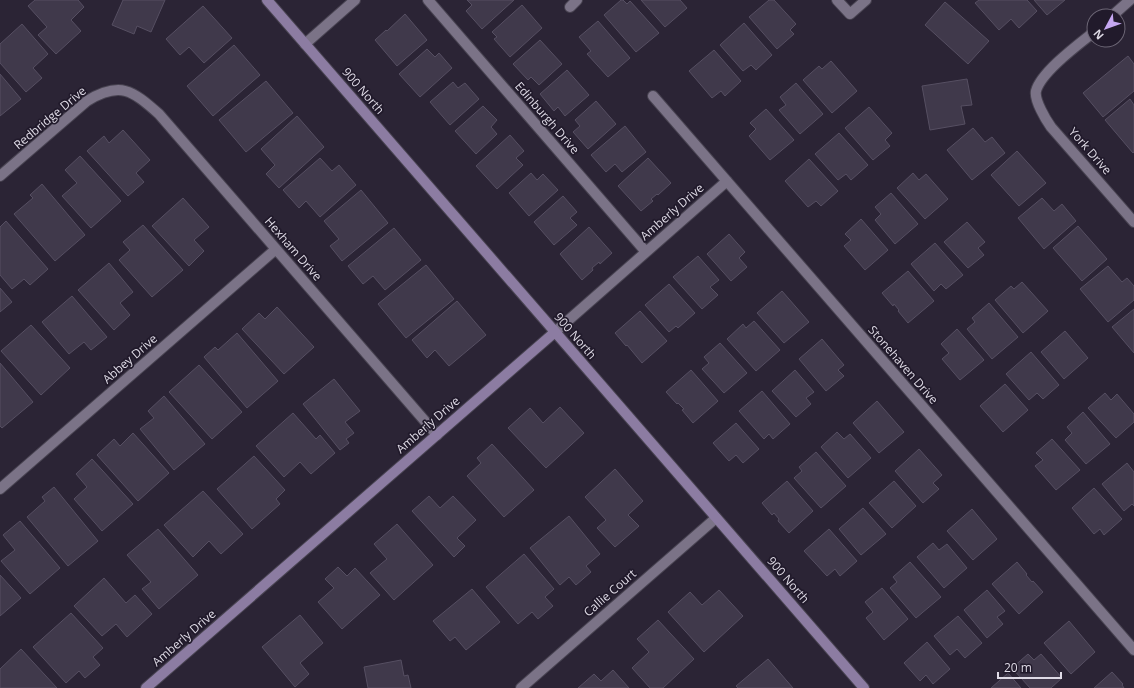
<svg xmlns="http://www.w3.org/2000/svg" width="1134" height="688" viewBox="0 0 1134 688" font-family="'Open Sans',sans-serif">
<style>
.building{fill:#40394b;stroke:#564f62}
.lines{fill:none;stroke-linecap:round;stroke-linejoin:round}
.lane-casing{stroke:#484351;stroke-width:12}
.street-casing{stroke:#484351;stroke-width:12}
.secondary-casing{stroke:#484351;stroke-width:12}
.lane{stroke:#7b7387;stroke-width:10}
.street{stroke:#7b7387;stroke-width:10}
.secondary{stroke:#8c7ca2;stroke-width:10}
.labels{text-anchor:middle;stroke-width:3.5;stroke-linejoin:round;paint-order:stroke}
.street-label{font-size:12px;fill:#dfdbe6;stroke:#211a2b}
</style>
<rect width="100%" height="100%" fill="#2b2435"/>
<!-- building -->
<path class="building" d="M35,0H78L84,7L71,20L81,31L56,54L38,35L47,27L28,6Z
M123,0H165L151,32L137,26L134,34L112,25Z
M467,0H514L482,29L466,11L472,5Z
M621,0H623L627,4L630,1L659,33L636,52L604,15Z
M641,0H680L687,8L665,27Z
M769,0H774L796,24L790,30L794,34L777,49L749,17Z
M979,0H1027L1037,11L1019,28L1011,19L999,30L975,3Z
M1034,0H1065L1047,15Z
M945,2L989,41L968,64L925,25Z
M522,5L542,28L510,57L494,39L497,37L492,32Z
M203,6L232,38L204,63L189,47L180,55L166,39Z
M405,14L427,40L397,66L375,40L386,30L387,31Z
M598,21L630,58L608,77L587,54L591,51L579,37Z
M744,23L772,55L756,70L751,65L743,71L720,45Z
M22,24L48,54L33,68L42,78L26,92L0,63V44Z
M540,40L562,64L539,85L531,77L528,80L513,64Z
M234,45L260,75L213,116L187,86Z
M427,49L435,57L439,53L452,68L420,97L399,74Z
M714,50L741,81L725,96L721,91L712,98L689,71Z
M1128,56L1134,64V91L1103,117L1083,93Z
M831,61L857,91L832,113L803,80L819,66L822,69Z
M567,70L589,95L565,116L558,107L554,111L540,94Z
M0,74L21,99L0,116Z
M967,79L972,105L961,106L965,124L930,130L922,86Z
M266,81L293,113L246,152L219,120Z
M453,82L458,88L465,83L479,99L450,125L430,102Z
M796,83L823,114L800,134L779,110L786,105L780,97Z
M1130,99L1134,105V152L1133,153L1105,120Z
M596,101L616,124L588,149L573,132L580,126L575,120Z
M483,106L497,120L491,127L497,134L476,154L455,131Z
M869,107L892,133L885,140L890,146L873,160L845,128Z
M766,109L794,140L770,160L749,136L756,129L750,123Z
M297,116L324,147L279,188L266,174L275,165L261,149Z
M625,126L646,152L622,172L615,164L606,172L591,155Z
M973,128L985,142L992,137L1005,153L972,180L947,150Z
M123,130L150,160L136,173L144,182L128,196L87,151L104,136L109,143Z
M839,133L868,165L851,180L846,174L838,180L815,154Z
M510,135L524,151L516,158L523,165L497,189L476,166Z
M1017,151L1046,183L1019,206L991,175Z
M80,156L121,201L91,228L62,196L77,183L65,170Z
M320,158L332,171L339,165L356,185L320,217L306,201L299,208L283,190Z
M648,158L671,183L658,195L657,194L651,199L653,201L641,211L618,186Z
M809,159L838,191L821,206L816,201L808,207L785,181Z
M531,173L537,180L543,174L558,190L529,216L509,193Z
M913,173L919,180L926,174L948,199L925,219L897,188Z
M42,184L85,235L55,261L14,214L33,198L30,195Z
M361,190L388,223L342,261L330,246L339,239L324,221Z
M891,193L918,224L895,244L875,220L881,214L875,207Z
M563,196L577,212L570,218L577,225L554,245L534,222Z
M183,198L209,227L194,240L204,251L189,266L152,226Z
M1042,198L1054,211L1062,204L1076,221L1044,249L1018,218Z
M861,219L888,250L865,270L844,246L851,240L845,234Z
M6,221L48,269L30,285L24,279L12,289L0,275V227Z
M967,222L985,242L978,248L984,255L968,268L944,242Z
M143,225L183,270L152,297L119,260L130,250L123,242Z
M1078,226L1107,259L1082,281L1053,248Z
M589,227L612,253L600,264L599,262L592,268L593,270L582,280L560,254Z
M394,228L421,260L385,290L373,276L363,284L348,266Z
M729,234L745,252L739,258L747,267L731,281L707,254Z
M935,243L963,275L946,289L941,284L934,291L911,264Z
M698,256L719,280L710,287L718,295L702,309L673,277Z
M109,263L133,292L120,303L130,315L114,330L78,290Z
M426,265L454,299L406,338L378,304Z
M1108,266L1122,282L1127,278L1134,286V300L1108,322L1080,289Z
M908,271L934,301L908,323L898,311L899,310L894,304L893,306L882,293Z
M1022,282L1048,311L1023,333L995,300L1011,286L1014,289Z
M669,284L695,313L678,328L676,326L669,332L645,305Z
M0,288L12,302L0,312Z
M782,291L809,322L784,343L757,313Z
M72,296L107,337L91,350L84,342L69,354L42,322Z
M457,301L486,335L449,366L435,350L427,358L412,340Z
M989,303L1018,337L992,359L967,329L975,322L972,318Z
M277,307L314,347L284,374L242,329L259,313L265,319Z
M1134,309V353L1112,327Z
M640,311L667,341L642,363L627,345L626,346L615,333Z
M754,321L780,350L756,371L727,339L743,324L746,328Z
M31,325L70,368L41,395L1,351Z
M957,329L984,360L960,380L942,359L949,353L941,344Z
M1065,331L1088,358L1064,379L1041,352Z
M237,333L278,381L247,408L204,357L215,347L218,350Z
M822,339L844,365L838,370L844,376L826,391L799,359Z
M720,343L747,373L724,393L702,369L709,363L704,357Z
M1031,352L1059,385L1043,399L1037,393L1029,400L1006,374Z
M0,363L33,402L2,428L0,426Z
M199,365L242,412L212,439L169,392Z
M691,370L718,401L693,423L682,410L684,409L678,403L677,404L666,392Z
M795,370L814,392L806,398L811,404L796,417L772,391Z
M334,379L360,411L345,422L354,433L346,439L349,443L340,450L303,404Z
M1005,384L1028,410L1003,432L980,406Z
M762,391L790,424L773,439L769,434L764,439L739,411Z
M1105,393L1111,400L1117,394L1134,414V422L1116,438L1088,408Z
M164,396L205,444L174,470L140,429L154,418L148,411Z
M877,401L904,432L879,453L853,423Z
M560,407L584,433L546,468L508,428L530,408L543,423Z
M1083,412L1110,444L1086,464L1065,440L1072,433L1067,427Z
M293,413L316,439L320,435L335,453L311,474L300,462L284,477L256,446Z
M736,423L759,449L743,463L736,455L729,461L713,443Z
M837,432L844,439L850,434L871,458L848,478L821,447Z
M133,433L169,473L138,501L97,455L114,439L120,446Z
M1052,439L1080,470L1056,490L1035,466L1043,460L1036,453Z
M492,444L534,490L504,517L467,476L481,463L477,458Z
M919,449L942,475L933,483L939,489L923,503L895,471Z
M816,452L846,486L821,508L794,478L802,471L799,467Z
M254,456L285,490L276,499L280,504L252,529L217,489Z
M92,459L133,504L102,531L74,499L87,487L76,474Z
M1127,463L1134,472V506L1132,504L1124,511L1102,484Z
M615,469L643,501L628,515L639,526L615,547L597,528L606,520L585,497Z
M787,481L813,511L789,533L778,521L779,519L774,513L772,515L762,503Z
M894,481L916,506L892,528L869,503Z
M54,487L98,541L68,566L27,517L45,501L42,497Z
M1094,488L1122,519L1104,535L1100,529L1094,534L1072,508Z
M203,491L243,534L221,554L209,541L193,557L164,525Z
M429,496L440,508L453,496L476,520L457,538L465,546L454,557L412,511Z
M863,508L886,534L861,555L839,529Z
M972,509L997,539L973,560L947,531Z
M569,516L600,554L586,566L591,572L576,585L569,577L560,585L530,548Z
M20,521L60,568L30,594L1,561L15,550L3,535Z
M397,524L433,565L394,600L370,573L387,559L374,544Z
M158,529L198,575L159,609L142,589L151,582L127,555Z
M829,529L857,561L840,576L835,569L827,576L804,551Z
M933,543L939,550L947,544L967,568L944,588L917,557Z
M524,554L554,589L545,597L553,606L538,619L532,612L518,624L486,587Z
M910,562L941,597L916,618L890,588L897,582L893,577Z
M1017,562L1027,574L1026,575L1032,582L1033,581L1043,592L1019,614L992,584Z
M338,567L347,576L355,568L380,595L342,629L318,602L334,588L325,579Z
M0,575L21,598L0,616Z
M104,578L126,603L135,595L152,614L127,637L116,624L102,636L74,606Z
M882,588L908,619L884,640L866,618L873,612L865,602Z
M472,589L500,622L466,650L455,637L450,641L433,621Z
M719,590L743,616L704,652L668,612L690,592L702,605Z
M987,590L1005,611L997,617L1003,624L987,638L964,610Z
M71,613L103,648L93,657L100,665L85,678L79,671L66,683L33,647Z
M300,615L323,643L300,663L309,674L295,687L262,647Z
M958,616L982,643L965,658L957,649L950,655L934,636Z
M658,620L694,659L663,688H650L632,668L649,652L637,639Z
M1069,621L1095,652L1071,674L1044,643Z
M927,642L950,669L933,684L926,675L920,681L904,663Z
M21,649L57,688H0V669Z
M1028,654L1034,660L1041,654L1062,678L1051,688H1030L1012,668Z
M768,659L793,688H738L736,686Z
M401,660L404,676L408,675L411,688H368L364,667Z
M613,670L629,688H578L594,674L601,681Z
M1112,672L1123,684L1122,685L1124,688H1094Z
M1008,673L1021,688H991Z"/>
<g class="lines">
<!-- lane casing -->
<g class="lane-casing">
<path id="lane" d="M837,0L850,14L866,0"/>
</g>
<!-- street casing -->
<g class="street-casing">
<path id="street" d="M428,0L646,252
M570,7L577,0
M1112,16L1130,0
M1094,32C1079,44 1041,72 1036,91C1034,100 1046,120 1051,127L1134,222
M305,44L355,0
M653,96L1134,650
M0,176L87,101C120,81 132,90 159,114L437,435
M555,332L727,181
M0,489L276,249
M521,688L716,518"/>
</g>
<!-- secondary casing -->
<g class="secondary-casing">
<path id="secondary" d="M267,0L864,688
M146,688L555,332"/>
</g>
<!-- lane -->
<use href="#lane" class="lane"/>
<!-- street -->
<use href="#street" class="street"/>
<!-- secondary -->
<use href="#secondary" class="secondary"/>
</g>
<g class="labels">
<!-- street labels -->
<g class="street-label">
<text transform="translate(363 91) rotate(49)" y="4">900 North</text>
<text transform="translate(50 118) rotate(-40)" y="4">Redbridge Drive</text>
<text transform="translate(547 118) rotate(49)" y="4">Edinburgh Drive</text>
<text transform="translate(1090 151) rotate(49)" y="4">York Drive</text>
<text transform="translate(672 212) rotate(-41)" y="4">Amberly Drive</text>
<text transform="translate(293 249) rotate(49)" y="4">Hexham Drive</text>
<text transform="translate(575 336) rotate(49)" y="4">900 North</text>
<text transform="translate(130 359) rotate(-41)" y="4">Abbey Drive</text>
<text transform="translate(903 365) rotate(49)" y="4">Stonehaven Drive</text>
<text transform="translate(428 425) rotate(-41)" y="4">Amberly Drive</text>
<text transform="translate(788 580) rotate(49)" y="4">900 North</text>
<text transform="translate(610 593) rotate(-41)" y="4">Callie Court</text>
<text transform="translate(184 638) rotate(-41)" y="4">Amberly Drive</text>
</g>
</g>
<!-- north arrow -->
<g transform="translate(1106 28) rotate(229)"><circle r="19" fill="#211a2b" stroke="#6d6776"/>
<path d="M0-3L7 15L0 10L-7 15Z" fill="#c5a7f1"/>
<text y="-6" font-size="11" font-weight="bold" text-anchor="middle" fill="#dfdbe6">N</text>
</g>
<!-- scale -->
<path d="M998 672v6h63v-6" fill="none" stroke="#dfdbe6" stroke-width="2"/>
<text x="1004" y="672" font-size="12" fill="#dfdbe6" stroke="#211a2b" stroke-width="3" paint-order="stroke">20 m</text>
</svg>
